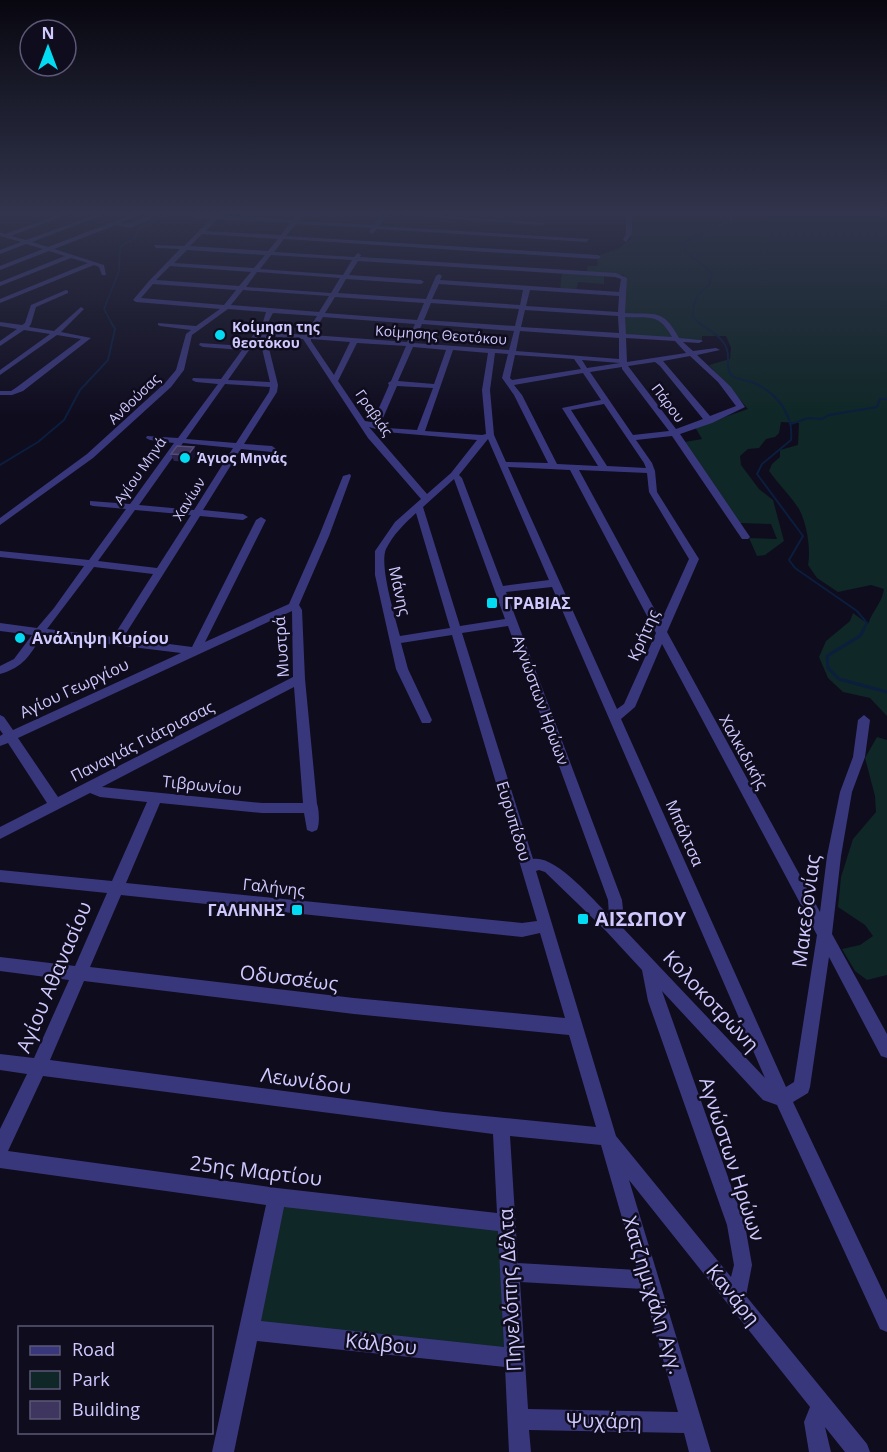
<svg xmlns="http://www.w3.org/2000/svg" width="887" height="1452" viewBox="0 0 887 1452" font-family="'Open Sans',sans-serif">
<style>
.green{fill:#0f2726}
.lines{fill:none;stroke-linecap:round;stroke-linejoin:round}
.stream-far2{stroke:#0b1e3e;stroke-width:1.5}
.stream-far1{stroke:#0b1e3e;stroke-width:2}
.stream{stroke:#0b1e3e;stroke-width:3}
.minor{fill:#39377c;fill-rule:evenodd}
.wall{fill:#2c244b}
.shaded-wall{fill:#191331}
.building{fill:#3e365f;stroke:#544d78;stroke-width:1.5}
.poi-dot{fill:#02dbf1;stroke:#0f0c1e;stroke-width:2}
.labels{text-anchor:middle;stroke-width:5;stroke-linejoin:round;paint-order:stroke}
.far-poi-label{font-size:14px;font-weight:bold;fill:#cfc9fe;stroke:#0f0c1e;text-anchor:start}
.far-street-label{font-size:14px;fill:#cfc9fe;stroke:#0f0c1e}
.street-label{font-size:16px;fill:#cfc9fe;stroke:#0f0c1e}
.poi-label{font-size:16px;font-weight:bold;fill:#cfc9fe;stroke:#0f0c1e;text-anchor:start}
.near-street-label{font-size:20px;fill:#cfc9fe;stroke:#0f0c1e}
.near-poi-label{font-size:20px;font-weight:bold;fill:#cfc9fe;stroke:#0f0c1e;text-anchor:start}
</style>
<rect width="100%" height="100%" fill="#0f0c1e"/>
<!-- green -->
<path class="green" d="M632,215H887V716L870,698L843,692L828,678L819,657L826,641L850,621L853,613L868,624C873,610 882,603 884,589L871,585L838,592L817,578L808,565C811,549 807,524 799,509C791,496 778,484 769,471L772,464L780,457V450L798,445L799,423L781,422L779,433L775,437L766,439L759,448L748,449L740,456L741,465L759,489L773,500L784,541L765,555L757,556L749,538L777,539L771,524L739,523L685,442L702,439L695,427L748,409L709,365L730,359L731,348L726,336H702V340L625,336L623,305L624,275L604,274V284L578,282L576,291L560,290L562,273L585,275L588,266H597L598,256L619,248L631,239Z
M877,737L887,740V975L867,980L855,971L842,949L860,945L873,936L865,925L838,907L841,877L853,839L876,812L875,796L865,758Z
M279,1201L504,1227L510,1353L252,1326Z"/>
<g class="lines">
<!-- stream-far2 -->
<path class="stream-far2" d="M112,324L104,309L119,271L120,247L135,238L138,230L165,215
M700,324L693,317C693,302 697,293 710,284L711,272C700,260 687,258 680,244L732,220L731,215"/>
<!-- stream-far1 -->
<path class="stream-far1" d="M698,322C708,330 724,337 727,350C730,360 725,366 731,375C738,380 746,380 754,383C777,393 794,415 791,440L762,464L757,474L803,536L789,560L795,568L857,611L867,623L863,630
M791,424L808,418L822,419L829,415L877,407L880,399H887
M0,465L38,442L64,420L80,390L108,360L115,329L111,322"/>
<!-- stream -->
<path class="stream" d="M864,629L860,636L827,656L828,668L839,679L887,692"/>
<!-- minor -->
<path class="minor" d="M58,215H66L11,236L26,240L95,215H103L32,242L48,247L131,215H139L121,223C133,225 143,215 153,218L130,228L116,225L54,249L104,265L106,275H102L99,267L94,265L0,303V299L88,263L71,258L0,286V282L65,256L49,251L0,270V266L43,249L26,244L0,254V250L21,242L0,236V232L5,234Z
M193,215H221L293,220L297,215H303L298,221L374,225L380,215H386L379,226L589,239L587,242L377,229L372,234L369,232L371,228L296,224L286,236L598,255L601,257L598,259L284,239L274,252L354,257L358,253L361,255L360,257L616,273L627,278L625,313C655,315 663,308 679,338L701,340L703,341L699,343L683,342L693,351L716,348L720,350L697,355L731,387L745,407L712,423L680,434L750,537L748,539H742L672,436L636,440L652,463L655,471L657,492L699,559L667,632L820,912L827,856L840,792L853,757L858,720L864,715L870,720L865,757L852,792L841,856L832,934L887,1034V1058L881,1056L829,957L810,1087L808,1093L793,1102L887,1300V1332L880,1329L777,1105L763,1100L662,991L745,1225L752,1265L746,1296L867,1444L870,1452H845L825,1427L831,1452H809L804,1422L810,1407L629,1180L711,1452H689L684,1433L529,1430L531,1452H509L505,1367L257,1341L234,1452H212L266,1205L0,1168V1129L27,1074L0,1070V1054L34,1058L69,980L0,971V957L75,966L107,893L0,882V870L112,881L147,802L100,797L90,793L0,839V827L47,803L8,743L0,746V736L3,734L0,730V715L4,717L13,730L181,653L42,636C29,656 24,667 0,674V666L14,659L32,635L0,631V623L37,628L54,608L84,566L0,557V551L89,560L126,509L93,506L90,505V501L130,504L174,443L150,440L146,438L147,436L178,438L218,384L196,382L192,380L193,378L221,379L242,350L203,347L199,345L200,343L245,346L263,322L266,312L228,309L192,335L184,370L171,387L93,458L0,525V518L87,454L165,383L176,370L186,334L191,330L160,326L158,325V323L196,326L220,309L136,302L133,300L149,281L180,249L156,248L154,245L184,246L211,219L195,218ZM217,219L290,223L281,235L206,231ZM202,234L278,239L268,251L190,246ZM187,250L265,255L254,268L174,263ZM271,255L352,260L343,275L260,269ZM358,261L615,277L621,279L619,292L440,280L442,276L439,274L436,276L426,299L338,293L346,279L421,284L424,282L421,280L349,275ZM170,266L251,272L239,286L156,280ZM257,272L340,278L331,293L246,287ZM153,284L236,290L224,305L141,298ZM439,284L523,290L520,305L432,299ZM243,290L329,296L319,312L231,305ZM530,290L619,296L618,312L526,306ZM335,297L424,303L417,320L325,313ZM431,303L519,309L515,326L424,320ZM525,310L618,316L619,333L521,327ZM273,313L317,316L305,335L263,331ZM323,317L415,324L407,342L312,335ZM625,317C650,318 659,313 672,337L626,334ZM422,324L514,331L509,350L414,343ZM520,331L619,338V359L516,351ZM259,336L270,382L228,380ZM266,336L303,339L368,438L421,499L395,522L375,551V575L396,669L422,723H430L432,720L408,669L401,643L452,635L537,921L522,923L126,883L160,803L262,813H304L307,830L312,832L317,830C320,824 319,809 317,804L305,679L302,610L299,605L329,536L351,476L350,474L343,476L319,536L289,604L205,642L266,520L261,517L256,520L192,647L123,638L200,516L243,520L248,517L243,514L203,510L241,449L272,452L276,449L272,446L244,444L277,392L278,385ZM626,338L675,341L686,353L627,362ZM311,339L350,342L334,375L311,341ZM357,343L406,346L391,381L388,383L389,385L375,417L371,422L365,421L338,381ZM413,347L446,350L434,384L398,381ZM453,350L488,353L482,390L486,434L482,435L425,431ZM495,353L508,354L502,378L514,395L548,463L506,462L494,435L490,390ZM515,355L574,359L581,369L512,380L510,378ZM690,356L718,382L736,406L710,416L663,361ZM582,360L620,363L587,368ZM655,362L660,366L703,419L676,429L628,366ZM622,367V369L669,431L633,435L590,372ZM583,373L601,400L562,408L598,466L557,464L522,395L514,385ZM225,384L270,387L269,392L236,443L186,439ZM397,386L433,388L417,430L387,428L377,424L383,418ZM604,404L644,463L646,468L607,466L571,410ZM369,427L386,432L477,440L451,473L427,494ZM488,439L549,580L503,586L462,478L459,475ZM183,443L233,448L194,510L139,505ZM508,467L570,470L656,633L624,704L617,709ZM579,470L647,473L649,492L689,559L661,621ZM454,479L505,619L460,626L423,507ZM135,510L191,515L157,568L98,561ZM416,513L450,628L400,636C395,617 379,565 386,549C393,535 404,524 416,513ZM94,567L153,574L113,637L47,629ZM552,587L765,1078L621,926L624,920L622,900L506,592ZM292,611L293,677L58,797L18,738ZM508,626L608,900L609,915C592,899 556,855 533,859L462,633ZM662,644L817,935L794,1082L786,1087L621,719L635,707ZM294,687L303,803H262L102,787ZM539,870L545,872L606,931L642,970L648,1001L727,1225L734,1265L731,1277L616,1136L536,871ZM121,895L522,937L540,933L565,1018L354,998L90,967ZM84,981L354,1014L569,1035L596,1127L444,1112L50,1060ZM43,1076L493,1134L497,1213L277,1188L8,1151ZM510,1136L601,1145L637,1270L518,1263ZM284,1207L498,1231L504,1347L261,1321ZM520,1282L643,1289L678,1412L528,1409Z
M404,215H433L545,223L542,225Z
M626,215H632V234L626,242L623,240L626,234Z
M66,290L68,291V293L36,307L31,324L29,327L54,331L81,307L84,309L61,332L91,338L23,391L12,395H0V391H11L17,387L81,339L57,335L0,375V370L50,334L24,330L0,346V341L17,329L0,326V322L22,325L25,323L31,305Z"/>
</g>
<!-- wall -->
<path class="wall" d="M194,447L196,455L190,462L174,461L171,454Z"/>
<!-- shaded-wall -->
<path class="shaded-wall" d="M194,447L196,455L190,462L188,455Z"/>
<!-- building -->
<path class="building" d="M177,446L194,447L188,455L171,454Z"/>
<!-- sky -->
<linearGradient id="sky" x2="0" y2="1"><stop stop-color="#080710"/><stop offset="0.51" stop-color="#31344c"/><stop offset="1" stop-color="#31344c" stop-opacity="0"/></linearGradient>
<rect width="887" height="418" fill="url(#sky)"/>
<!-- markers -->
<g class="poi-dot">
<circle cx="220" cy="335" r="6"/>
<circle cx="185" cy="458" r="6"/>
<rect x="486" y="597" width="12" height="12" rx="3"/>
<circle cx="20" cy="638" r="6"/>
<rect x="291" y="904" width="12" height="12" rx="3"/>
<rect x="577" y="913" width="12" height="12" rx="3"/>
</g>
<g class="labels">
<!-- far-poi labels -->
<g class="far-poi-label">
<text x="232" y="332">Κοίμηση της<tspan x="232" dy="16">θεοτόκου</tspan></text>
<text x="197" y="463">Άγιος Μηνάς</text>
</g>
<!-- far-street labels -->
<g class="far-street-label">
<text transform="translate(441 335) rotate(4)" y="5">Κοίμησης Θεοτόκου</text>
<text transform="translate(134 399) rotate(-44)" y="5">Ανθούσας</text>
<text transform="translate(668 403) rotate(53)" y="5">Πάρου</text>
<text transform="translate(374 413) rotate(55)" y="5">Γραβιάς</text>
<text transform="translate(140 471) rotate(-55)" y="5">Αγίου Μηνά</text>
<text transform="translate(189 499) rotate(-58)" y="5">Χανίων</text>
</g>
<!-- street labels -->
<g class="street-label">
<text transform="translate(400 591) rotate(77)" y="6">Μάνης</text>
<text transform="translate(643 635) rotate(-66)" y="6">Κρήτης</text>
<text transform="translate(281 647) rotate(-94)" y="6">Μυστρά</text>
<text transform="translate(74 688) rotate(-25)" y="6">Αγίου Γεωργίου</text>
<text transform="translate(541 700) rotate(70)" y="6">Αγνώστων Ηρώων</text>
<text transform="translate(142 741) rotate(-27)" y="6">Παναγιάς Γιάτρισσας</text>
<text transform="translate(744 752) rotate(61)" y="6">Χαλκιδικής</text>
<text transform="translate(202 785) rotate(6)" y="6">Τιβρωνίου</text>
<text transform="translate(514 821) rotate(73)" y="6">Ευρυπίδου</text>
<text transform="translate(685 833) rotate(66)" y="6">Μπάλτσα</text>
<text transform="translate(274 887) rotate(6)" y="6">Γαλήνης</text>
</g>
<!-- poi labels -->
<g class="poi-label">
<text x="504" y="609">ΓΡΑΒΙΑΣ</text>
<text x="32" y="644">Ανάληψη Κυρίου</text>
<text x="285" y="916" text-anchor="end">ΓΑΛΗΝΗΣ</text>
</g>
<!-- near-street labels -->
<g class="near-street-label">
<text transform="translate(806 911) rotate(-83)" y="7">Μακεδονίας</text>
<text transform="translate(54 977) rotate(-67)" y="7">Αγίου Αθανασίου</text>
<text transform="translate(289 978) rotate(7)" y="7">Οδυσσέως</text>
<text transform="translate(711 1001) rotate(47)" y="7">Κολοκοτρώνη</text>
<text transform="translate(306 1081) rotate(8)" y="7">Λεωνίδου</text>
<text transform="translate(732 1159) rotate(72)" y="7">Αγνώστων Ηρώων</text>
<text transform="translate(256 1171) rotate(7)" y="7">25ης Μαρτίου</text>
<text transform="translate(510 1290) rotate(-93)" y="7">Πηνελόπης Δέλτα</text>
<text transform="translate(653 1295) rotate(73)" y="7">Χατζημιχάλη Αγγ.</text>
<text transform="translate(733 1295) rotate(51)" y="7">Κανάρη</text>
<text transform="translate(381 1344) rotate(6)" y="7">Κάλβου</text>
<text transform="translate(604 1421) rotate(1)" y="7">Ψυχάρη</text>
</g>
<!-- near-poi labels -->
<g class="near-poi-label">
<text x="595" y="926">ΑΙΣΩΠΟΥ</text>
</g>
</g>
<!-- legend -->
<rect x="18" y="1326" width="195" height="108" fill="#0f0c1e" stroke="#5c5878" stroke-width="1.5"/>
<rect x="30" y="1346" width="30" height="9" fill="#39377c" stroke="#5c5878" stroke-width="1.5"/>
<text x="72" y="1356" font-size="18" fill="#cfc9fe">Road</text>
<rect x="30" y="1371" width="30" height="18" fill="#0f2726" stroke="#5c5878" stroke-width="1.5"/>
<text x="72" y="1386" font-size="18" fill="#cfc9fe">Park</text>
<rect x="30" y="1401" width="30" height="18" fill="#3e365f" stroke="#5c5878" stroke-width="1.5"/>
<text x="72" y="1416" font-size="18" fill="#cfc9fe">Building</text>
<!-- north arrow -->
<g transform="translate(48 48)"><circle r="28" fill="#0f0c1e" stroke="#5c5878" stroke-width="1.5"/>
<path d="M0-4.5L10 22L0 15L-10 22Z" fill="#02dbf1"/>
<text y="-9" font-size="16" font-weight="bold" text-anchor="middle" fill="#cfc9fe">N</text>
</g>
</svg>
